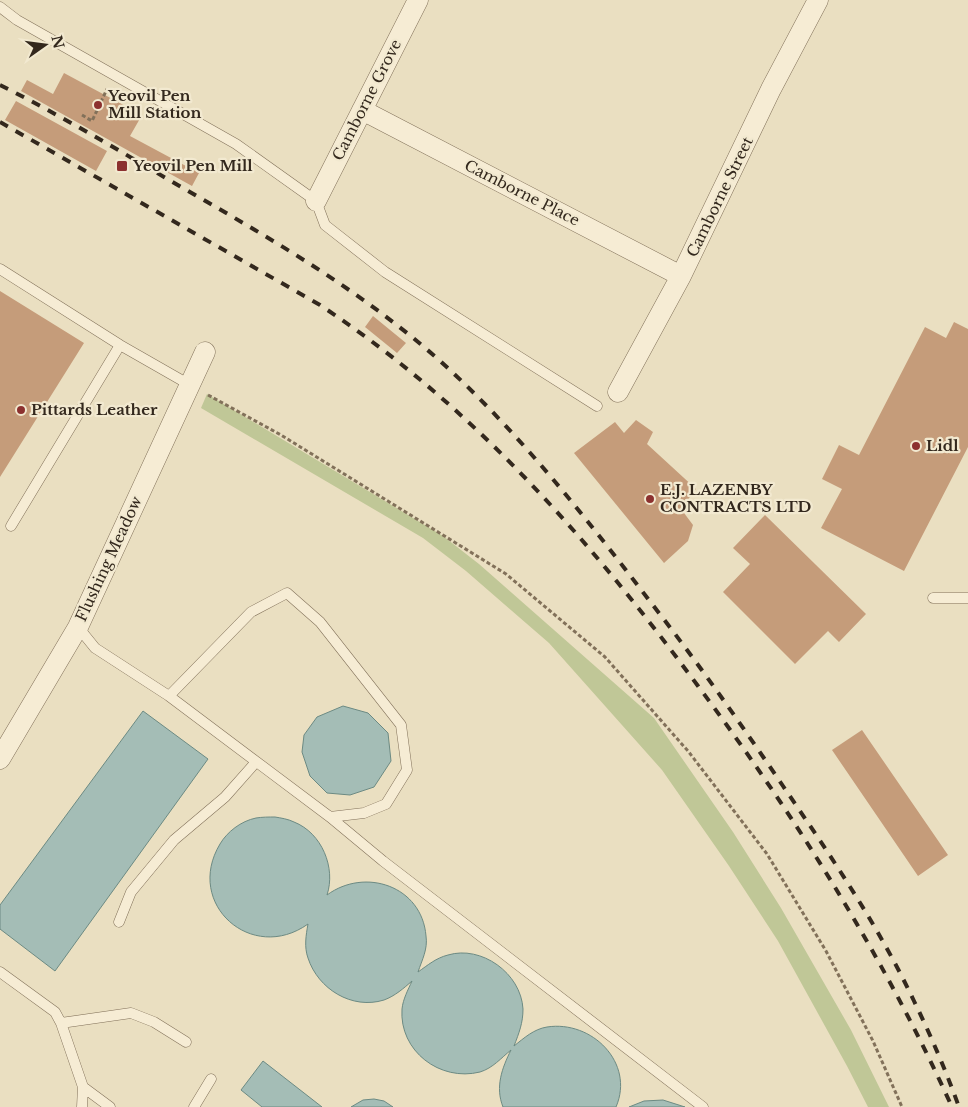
<svg xmlns="http://www.w3.org/2000/svg" width="968" height="1107" viewBox="0 0 968 1107" font-family="'Libre Baskerville',serif">
<style>
.green{fill:#c0c797}
.water{fill:#a4bdb6;stroke:#6c8a83}
.building{fill:#c59c7a}
.lines{fill:none;stroke-linecap:round;stroke-linejoin:round}
.service-casing{stroke:#82715a;stroke-width:11}
.minor-casing{stroke:#82715a;stroke-width:21}
.path{stroke:#82715a;stroke-width:3;stroke-dasharray:4 2.5;stroke-linecap:butt}
.service{stroke:#f6ecd4;stroke-width:10}
.minor{stroke:#f6ecd4;stroke-width:20}
.rail{stroke:#33281d;stroke-width:4;stroke-dasharray:9 9;stroke-linecap:butt}
.poi-dot{fill:#8c312f;stroke:#f2e9d0;stroke-width:2}
.labels{text-anchor:middle;stroke-width:4.5;stroke-linejoin:round;paint-order:stroke}
.poi-label{font-size:15px;font-weight:bold;fill:#33281d;stroke:#f2e9d0;text-anchor:start}
.street-label{font-size:15px;fill:#33281d;stroke:#f2e9d0}
</style>
<rect width="100%" height="100%" fill="#eadfc1"/>
<!-- green -->
<path class="green" d="M207,394L443,536L479,564L654,718L733,832L781,908L851,1030L889,1107H868L847,1066L778,941L729,866L662,770L549,643L466,571L423,538L201,408Z"/>
<!-- water -->
<path class="water" d="M343,706L368,713L388,733L391,761L374,787L350,795L327,793L310,776L302,752L304,735L317,717Z
M143,711L208,759L55,971L0,929V905Z
M275,817C281,818 288,819 294,822C322,833 336,868 327,895C365,867 422,886 426,936C428,949 422,960 418,972C428,965 436,958 448,955C481,945 521,973 523,1009C523,1023 519,1033 514,1046C524,1038 534,1029 547,1027C592,1020 635,1063 616,1107H503C495,1087 502,1068 511,1050C501,1058 493,1068 480,1072C440,1082 399,1051 402,1009C403,999 408,990 412,981C404,988 395,996 384,1000C352,1010 318,989 308,958C304,947 306,935 308,924C252,964 184,904 220,844C227,832 241,821 256,818C262,817 269,817 275,817Z
M263,1061L322,1107H262L241,1090Z
M374,1099L384,1101L393,1107H351L363,1100Z
M663,1100L685,1107H629L644,1101Z"/>
<!-- building -->
<path class="building" d="M64,73L142,115L130,136L199,173L192,186L21,91L27,80L53,94Z
M16,101L107,151L96,171L5,120Z
M0,291L84,343L0,477Z
M373,316L406,343L397,353L365,327Z
M954,322L968,329V447L904,571L821,528L842,489L822,479L839,445L859,455L925,327L946,338Z
M636,420L653,432L647,444L696,489L681,509L693,525L688,541L664,563L574,453L615,422L624,433Z
M765,515L866,614L839,642L828,631L795,664L723,592L750,564L733,548Z
M862,730L948,855L918,876L832,750Z"/>
<g class="lines">
<!-- service casing -->
<g class="service-casing">
<path id="service" d="M0,7L17,20L236,144L316,201L325,225L385,272L597,406
M0,269L120,345L190,385
M11,526L120,345
M933,598H968
M78,627L95,648L169,696L251,612L287,593L320,622L401,725L407,770L386,804L364,813L330,817L169,696
M330,817L383,861L703,1107
M119,922L131,892L174,840L225,797L256,762
M0,972L55,1012L61,1023L83,1087L82,1107
M61,1023L131,1013L154,1022L186,1042
M83,1087L110,1107
M194,1107L211,1079"/>
</g>
<!-- minor casing -->
<g class="minor-casing">
<path id="minor" d="M362,110L681,276
M316,201L418,0
M618,392L681,276L771,89L818,0
M0,759L78,627L205,352"/>
</g>
<!-- path -->
<path class="path" d="M82,115L92,121L107,89
M208,395L281,435L506,574L605,657L688,751L767,854L826,951L873,1041L902,1107"/>
<!-- service -->
<use href="#service" class="service"/>
<!-- minor -->
<use href="#minor" class="minor"/>
<!-- rail -->
<path class="rail" d="M0,85C60,115 118,150 176,184C268,237 359,289 439,360C519,432 587,519 652,604C698,663 741,724 783,786C830,855 878,925 914,1001C931,1036 946,1071 959,1107
M0,122L320,305C474,407 589,539 698,686C796,817 884,957 952,1107"/>
</g>
<!-- markers -->
<g class="poi-dot">
<circle cx="98" cy="105" r="5"/>
<rect x="116" y="160" width="12" height="12" rx="2.5"/>
<circle cx="21" cy="410" r="5"/>
<circle cx="916" cy="446" r="5"/>
<circle cx="650" cy="499" r="5"/>
</g>
<g class="labels">
<!-- poi labels -->
<g class="poi-label">
<text x="108" y="101">Yeovil Pen<tspan x="108" dy="17">Mill Station</tspan></text>
<text x="133" y="171">Yeovil Pen Mill</text>
<text x="31" y="415">Pittards Leather</text>
<text x="926" y="451">Lidl</text>
<text x="660" y="495">E.J. LAZENBY<tspan x="660" dy="17">CONTRACTS LTD</tspan></text>
</g>
<!-- street labels -->
<g class="street-label">
<text transform="translate(367 100) rotate(-63)" y="5">Camborne Grove</text>
<text transform="translate(522 193) rotate(27)" y="5">Camborne Place</text>
<text transform="translate(720 197) rotate(-64)" y="5">Camborne Street</text>
<text transform="translate(109 559) rotate(-65)" y="5">Flushing Meadow</text>
</g>
</g>
<!-- north arrow -->
<g transform="translate(45 45) rotate(76)" stroke="#f2e9d0" stroke-width="4" paint-order="stroke">
<path d="M0-4L9 19L0 12L-9 19Z" fill="#33281d"/>
<text y="-8" font-size="14" font-weight="bold" text-anchor="middle" fill="#33281d">N</text>
</g>
</svg>
